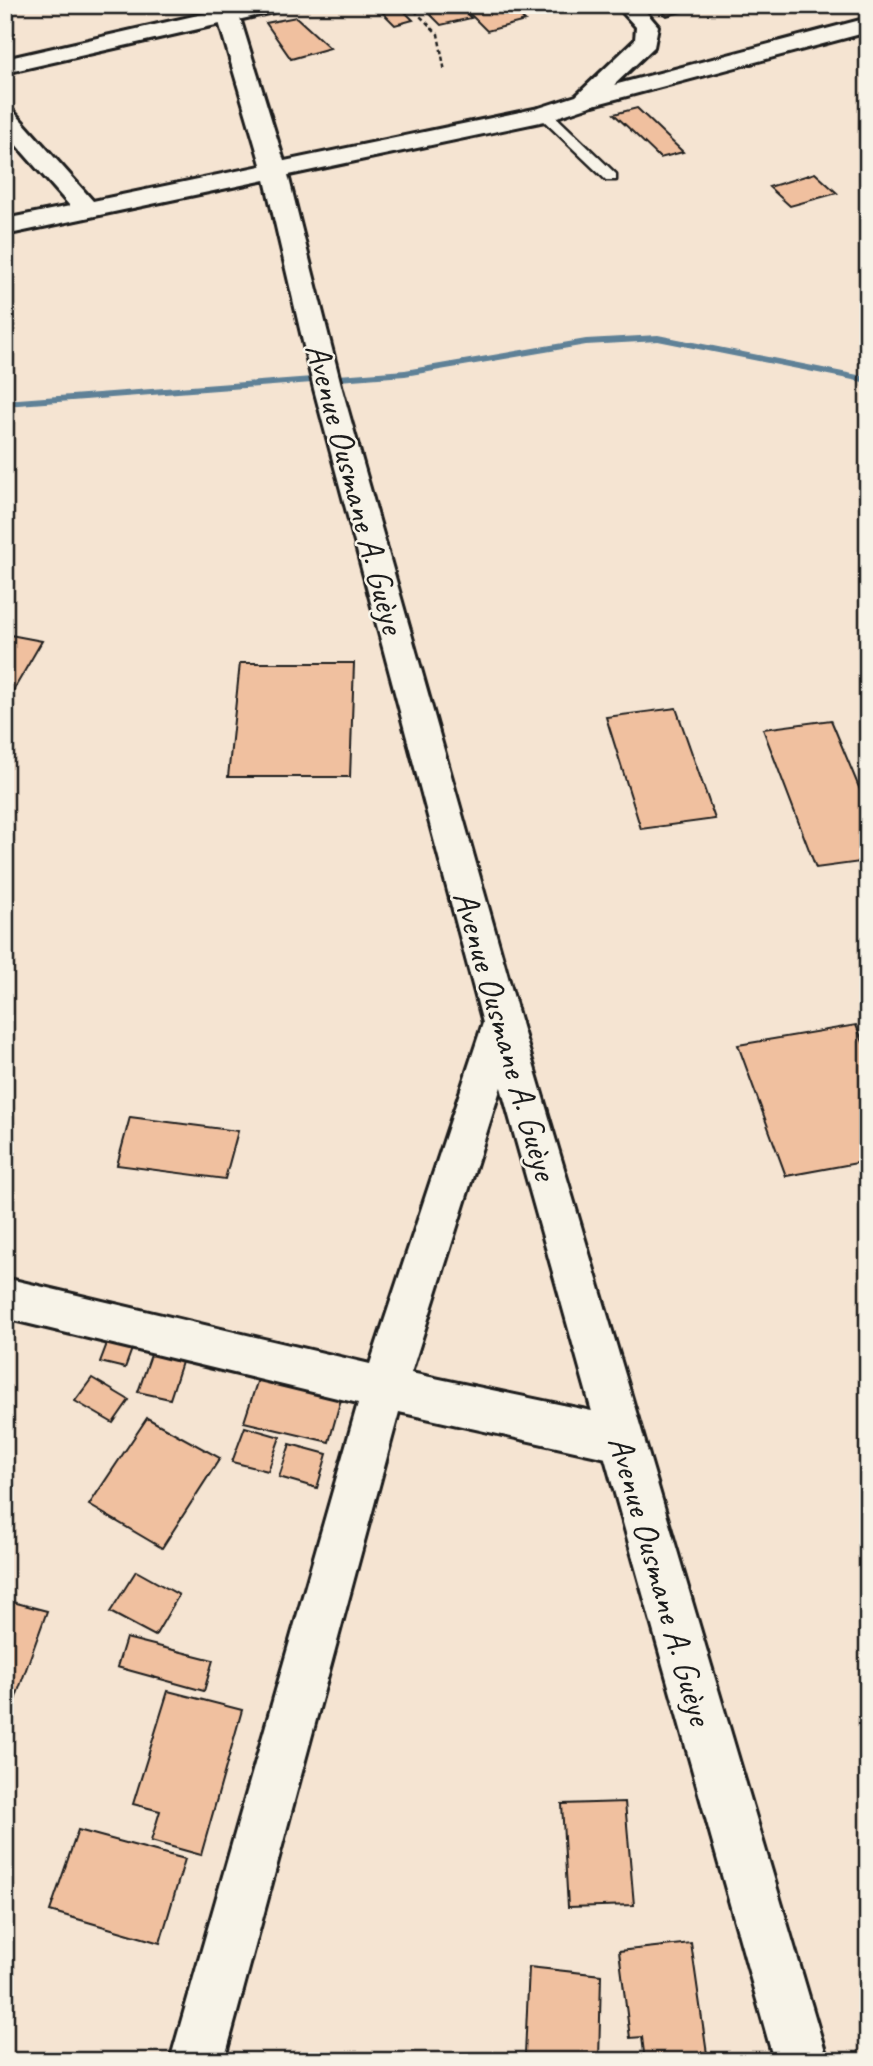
<svg xmlns="http://www.w3.org/2000/svg" width="873" height="2066" viewBox="0 0 873 2066" font-family="Caveat,sans-serif">
<style>
.lines{fill:none;stroke-linecap:round;stroke-linejoin:round}
.stream{fill:#5e8197;fill-rule:evenodd}
.building{fill:#f0c09f;stroke:#1c1c1c;stroke-width:2}
.lane-casing{stroke:#1c1c1c;stroke-width:5}
.street-casing{stroke:#1c1c1c;stroke-width:6}
.secondary-casing{stroke:#1c1c1c;stroke-width:6}
.path{stroke:#1c1c1c;stroke-width:2.5;stroke-dasharray:4.5 3.5;stroke-linecap:butt}
.lane{fill:#f7f3e8;fill-rule:evenodd}
.street{fill:#f7f3e8;fill-rule:evenodd}
.secondary{fill:#f7f3e8;fill-rule:evenodd}
.labels{text-anchor:middle;stroke-width:5;stroke-linejoin:round;paint-order:stroke}
.street-label{font-size:35px;fill:#1c1c1c;stroke:#f7f3e8}
</style>
<rect width="100%" height="100%" fill="#f5e4d2"/>
<filter id="ink" filterUnits="userSpaceOnUse"><feTurbulence type="fractalNoise" baseFrequency=".0143" numOctaves="2"/><feDisplacementMap in="SourceGraphic" scale="14" xChannelSelector="R" yChannelSelector="G"/><feConvolveMatrix kernelMatrix="1 2 1 2 8 2 1 2 1" color-interpolation-filters="sRGB"/></filter>
<g filter="url(#ink)">
<g class="lines">
<!-- stream -->
<path class="stream" d="M658,335L868,377V383L658,341L586,345L405,376L5,406V400L405,370L586,339Z"/>
</g>
<!-- building -->
<path class="building" d="M375,5H398L413,20L395,25Z
M421,5H458L471,18L441,25Z
M461,5H507L525,21L487,31Z
M653,5H698L700,7L667,16Z
M296,17L330,48L291,59L266,23Z
M637,108L683,152L660,158L614,114Z
M815,173L837,193L790,206L769,187Z
M5,634L42,641L13,691L5,690Z
M240,663H354L350,777H228Z
M676,708L715,819L641,829L606,717Z
M831,720L868,809V861L816,868L763,729Z
M856,1025L868,1054V1161L786,1176L738,1045Z
M130,1117L238,1131L225,1179L117,1165Z
M111,1333L136,1338L125,1368L100,1362Z
M152,1352L183,1359L170,1399L138,1392Z
M92,1378L129,1400L113,1423L75,1401Z
M258,1379L341,1399L329,1442L244,1422Z
M147,1418L220,1458L162,1548L89,1505Z
M245,1427L280,1437L268,1471L232,1462Z
M290,1444L327,1454L317,1488L279,1477Z
M136,1571L179,1595L155,1636L110,1612Z
M5,1600L47,1611L6,1725L5,1724Z
M126,1638L213,1660L204,1691L117,1667Z
M168,1691L242,1710L201,1855L151,1841L160,1811L133,1804Z
M625,1802L634,1905L568,1907L562,1804Z
M78,1830L185,1859L160,1943L50,1911Z
M691,1943L708,2061H645L642,2037L630,2038L619,1951Z
M529,1967L601,1975L599,2061H549V2057L525,2054Z"/>
<g class="lines">
<!-- lane casing -->
<g class="lane-casing">
<path id="lane" d="M540,111H550L616,174V180H606L540,117Z"/>
</g>
<!-- street casing -->
<g class="street-casing">
<path id="street" d="M242,5H284L273,12L5,73V59Z
M616,5H640L658,26L654,47L614,85L868,18V32L593,105L545,121L5,235V219L70,206L5,132V110L14,112L93,201L539,108L576,96L635,40L636,27Z
M502,1007L516,1012L521,1023L411,1373L620,1417L636,1424L642,1439L636,1454L620,1461L399,1412L224,2061H170L358,1403L5,1318V1278L370,1364L483,1023L488,1012Z"/>
</g>
<!-- secondary casing -->
<g class="secondary-casing">
<path id="secondary" d="M214,5H236L287,171L342,389L521,1023L828,2061H774L483,1023L314,389L263,171Z"/>
</g>
<!-- path -->
<path class="path" d="M409,5L438,34L445,72"/>
<!-- lane -->
<use href="#lane" class="lane"/>
<!-- street -->
<use href="#street" class="street"/>
<!-- secondary -->
<use href="#secondary" class="secondary"/>
</g>
</g>
<g class="labels">
<!-- street labels -->
<g class="street-label">
<text transform="translate(356 488) rotate(75)" y="12">Avenue Ousmane A. Guèye</text>
<text transform="translate(506 1035) rotate(74)" y="12">Avenue Ousmane A. Guèye</text>
<text transform="translate(661 1580) rotate(74)" y="12">Avenue Ousmane A. Guèye</text>
</g>
</g>
<!-- margin -->
<rect width="873" height="2066" fill="none" stroke="#f7f3e8" stroke-width="28"/>
<rect x="14" y="14" width="845" height="2038" fill="none" stroke="#1c1c1c" stroke-width="2.5" filter="url(#ink)"/>
</svg>
